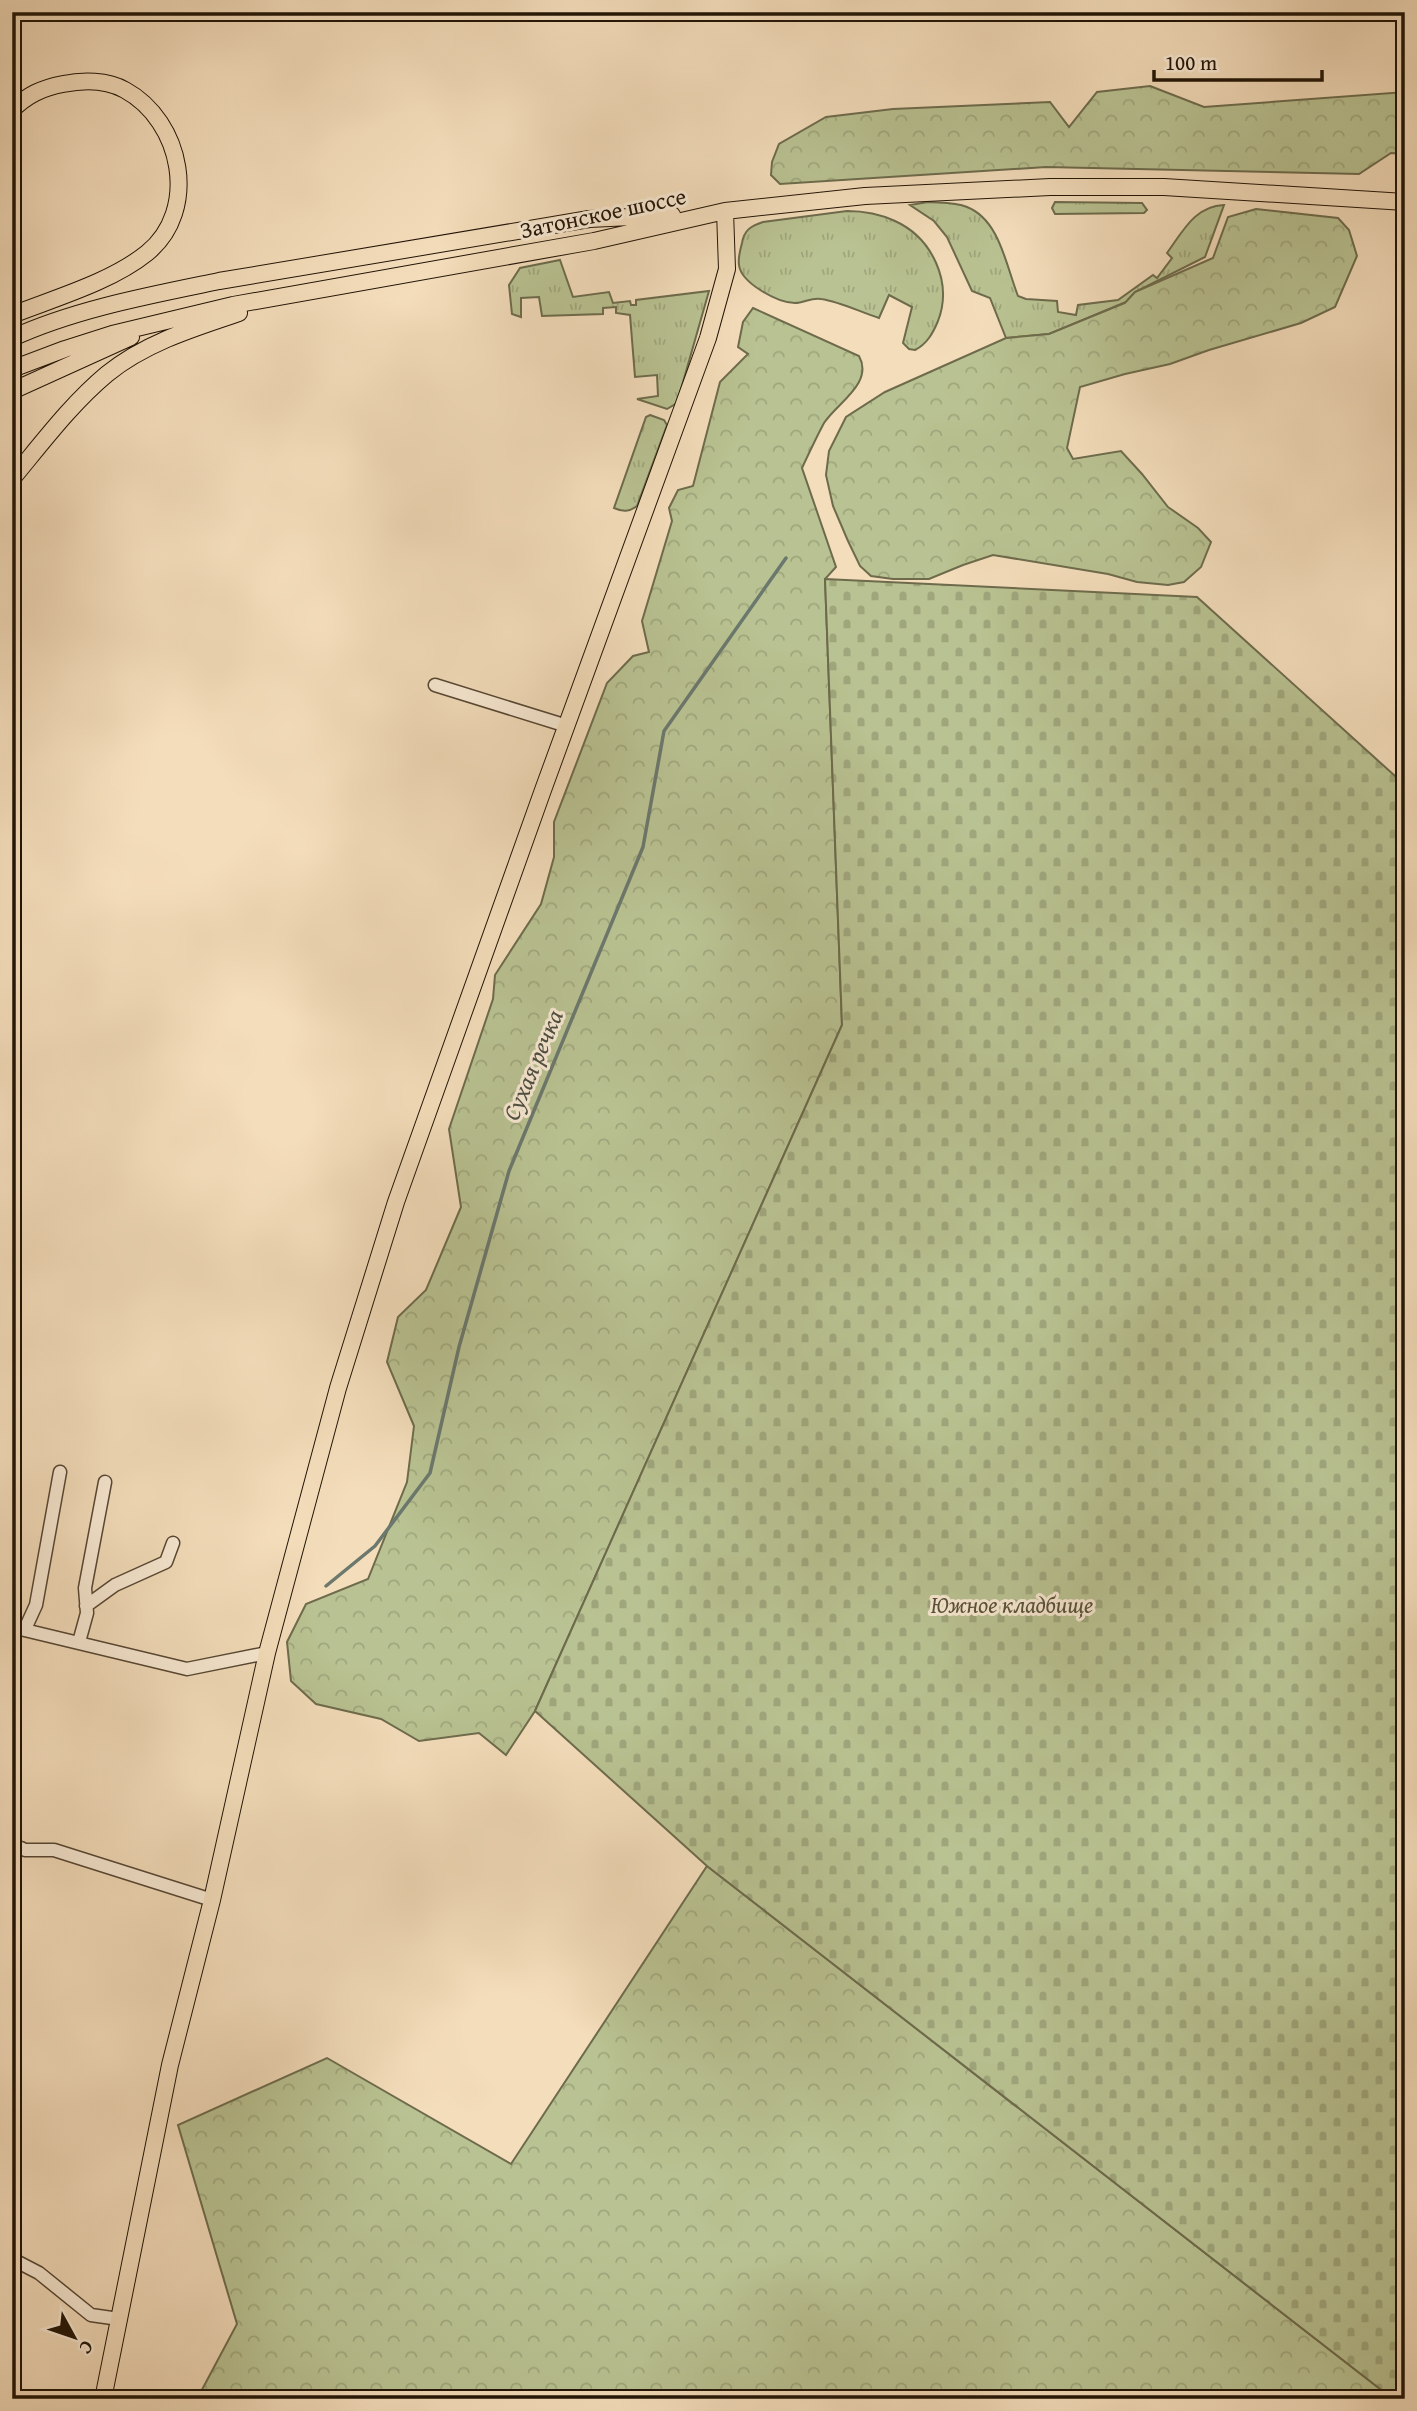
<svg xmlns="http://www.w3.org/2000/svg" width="1417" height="2411" viewBox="0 0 1417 2411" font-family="'Gentium Book Plus',serif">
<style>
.grass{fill:url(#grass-tufts);stroke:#6d6b4c;stroke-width:2}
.forest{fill:url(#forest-crowns);stroke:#6d6b4c;stroke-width:2}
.cemetery{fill:url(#cemetery-stones);stroke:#6d6b4c;stroke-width:2}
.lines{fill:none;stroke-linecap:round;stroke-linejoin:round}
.stream{stroke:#6b786d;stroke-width:3.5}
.minor-casing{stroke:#564633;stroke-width:15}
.major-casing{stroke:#211406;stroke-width:18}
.minor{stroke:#f8e9d3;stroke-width:12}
.major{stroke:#f4ddbb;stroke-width:16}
.labels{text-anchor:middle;stroke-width:6;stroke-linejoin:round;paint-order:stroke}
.street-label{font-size:23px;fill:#211406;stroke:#f8e9d3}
.park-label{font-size:23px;font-style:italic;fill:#565137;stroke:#f8e9d3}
.water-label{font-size:24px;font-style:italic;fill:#4c4e42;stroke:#f8e9d3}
</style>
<defs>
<pattern id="grass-tufts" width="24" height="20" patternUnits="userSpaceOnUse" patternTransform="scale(1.75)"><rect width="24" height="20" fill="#b9c292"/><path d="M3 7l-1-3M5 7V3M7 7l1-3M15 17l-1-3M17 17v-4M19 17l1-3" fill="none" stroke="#9fa67c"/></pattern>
<pattern id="forest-crowns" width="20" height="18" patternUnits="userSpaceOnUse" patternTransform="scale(1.75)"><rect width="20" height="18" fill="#b9c292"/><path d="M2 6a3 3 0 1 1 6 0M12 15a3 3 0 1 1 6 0" fill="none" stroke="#9fa67c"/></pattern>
<pattern id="cemetery-stones" width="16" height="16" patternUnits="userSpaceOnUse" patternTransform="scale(1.75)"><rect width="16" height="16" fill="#b9c292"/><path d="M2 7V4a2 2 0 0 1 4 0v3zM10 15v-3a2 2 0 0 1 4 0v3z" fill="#9fa67c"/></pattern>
</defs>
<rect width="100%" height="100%" fill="#f4ddbb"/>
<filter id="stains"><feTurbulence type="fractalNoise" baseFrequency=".00286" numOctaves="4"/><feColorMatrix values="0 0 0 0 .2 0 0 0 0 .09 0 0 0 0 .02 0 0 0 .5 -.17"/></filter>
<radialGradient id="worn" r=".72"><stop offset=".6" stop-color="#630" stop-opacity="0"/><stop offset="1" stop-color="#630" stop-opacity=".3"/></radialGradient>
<!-- grass -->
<path class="grass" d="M928,202C941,203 955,202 967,207C1000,220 1006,266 1018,296L1026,299L1057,301L1058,312L1076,315L1078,305L1118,300L1153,275L1157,278L1172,258L1167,253C1183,231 1195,206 1224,205L1205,257L1135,292L1126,302L1049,334L1006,338L990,298L972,291L947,237L934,221L910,205Z
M1055,202L1142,203L1147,210L1144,213L1055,214L1052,208Z
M847,211C864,211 880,214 895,221C932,238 953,282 938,321C933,333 927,344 915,350L909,349L903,343L912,307L889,295L879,318C860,312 841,302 821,299C812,297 804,303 795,303C778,303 741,283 739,265C738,258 740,250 742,243C744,230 751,226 763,222Z
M560,260L573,297L609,292L613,303L630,301L631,305H636V300L709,291L677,403L667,409L637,399L658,396L657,375L635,377L630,315L616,313V307L603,308V314L542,316L539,297L521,298V317L512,314L509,285L520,268Z
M650,415L664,420L667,425L637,506C629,512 623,512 614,508L646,417Z"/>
<!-- forest -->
<path class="forest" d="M1150,86L1204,107L1405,92V154L1391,153L1359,174L1046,167L780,184L771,175L772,162L779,144L826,117L893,109L1050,102L1069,127L1097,92Z
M1256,209L1338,218L1349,230L1357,256L1335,307L1301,323L1209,350L1170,364L1125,374L1080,387L1067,448L1073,459L1121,451L1142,474L1168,507L1198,528L1211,542L1201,567L1184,582L1168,585L1137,582L1108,574L993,555L963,565L929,579H893L871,576L860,566L848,541L833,506L826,475L829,451L846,417L885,392L1006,338L1049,334L1125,303L1135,292L1213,258L1228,217Z
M753,308L859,356C874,383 837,403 824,423C816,438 809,453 802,468L836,567L825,579L842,1025L535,1711L506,1755L479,1733L419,1741L381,1719L316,1704L291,1681L287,1642L306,1604L368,1579L407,1482L414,1426L387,1362L398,1317L426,1290L461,1207L449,1129L493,999L495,975L541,904L554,857V822L607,683L633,656L649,652L642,621L672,521L669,508L678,490L693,486L720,382L748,354L738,347L743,322Z
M707,1866L1393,2399H197L237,2324L178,2125L327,2058L511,2164Z"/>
<!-- cemetery -->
<path class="cemetery" d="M825,579L1197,597L1405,785V2399H1393L707,1866L535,1711L842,1025Z"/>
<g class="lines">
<!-- stream -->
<path class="stream" d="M326,1586L375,1546L430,1473L459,1347L509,1171L643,847L664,731L786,558"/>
<!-- minor casing -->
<g class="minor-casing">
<path id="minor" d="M435,685L567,726
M86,1606L115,1585L166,1562L173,1543
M12,1627L187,1669L267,1653
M25,1629L36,1605L60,1472
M79,1642L87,1613L85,1588L105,1482
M12,1854L21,1848L25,1850H54L212,1900
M12,2259L39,2273L91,2315L119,2319"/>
</g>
<!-- major casing -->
<g class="major-casing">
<path id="major" d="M12,17L14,12
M12,110C27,95 42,88 63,84C83,80 107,80 125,90C182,121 200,210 147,253C111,282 55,298 12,315
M12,338C75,309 151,295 219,281L589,219L672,215
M12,369L65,349L112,334L233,305L594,241L725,211L865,196L1050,187H1164L1405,202
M12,391L131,337
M12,479C42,443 71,404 107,374C145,343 194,328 239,313
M103,2399L170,2065L212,1900L267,1653L338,1388L396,1202L543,790L708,338L727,269L725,211"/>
</g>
<!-- minor -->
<use href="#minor" class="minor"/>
<!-- major -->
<use href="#major" class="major"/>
</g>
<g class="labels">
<!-- street labels -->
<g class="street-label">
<text transform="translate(603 213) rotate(-12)" y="8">Затонское шоссе</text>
</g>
<!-- park labels -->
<g class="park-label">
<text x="1012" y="1613">Южное кладбище</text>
</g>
<!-- water labels -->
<g class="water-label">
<text transform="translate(533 1065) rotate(-67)" y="8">Сухая речка</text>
</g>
</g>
<!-- margin -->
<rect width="1417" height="2411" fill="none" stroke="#f4ddbb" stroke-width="42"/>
<rect x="14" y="14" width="1389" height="2383" fill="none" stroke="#211406" stroke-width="3.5"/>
<rect x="21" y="21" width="1375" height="2369" fill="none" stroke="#211406" stroke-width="2"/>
<!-- north arrow -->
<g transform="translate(74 2337) rotate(130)" stroke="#f8e9d3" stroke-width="5" paint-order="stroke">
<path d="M0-5L12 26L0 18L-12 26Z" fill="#211406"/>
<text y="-10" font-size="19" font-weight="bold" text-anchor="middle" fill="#211406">С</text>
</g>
<!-- scale -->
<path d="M1154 70v10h168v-10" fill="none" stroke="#211406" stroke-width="3.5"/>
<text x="1165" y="70" font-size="21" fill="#211406" stroke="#f8e9d3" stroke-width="5" paint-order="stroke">100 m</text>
<rect width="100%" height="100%" filter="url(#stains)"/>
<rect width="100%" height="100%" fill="url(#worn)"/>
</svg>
